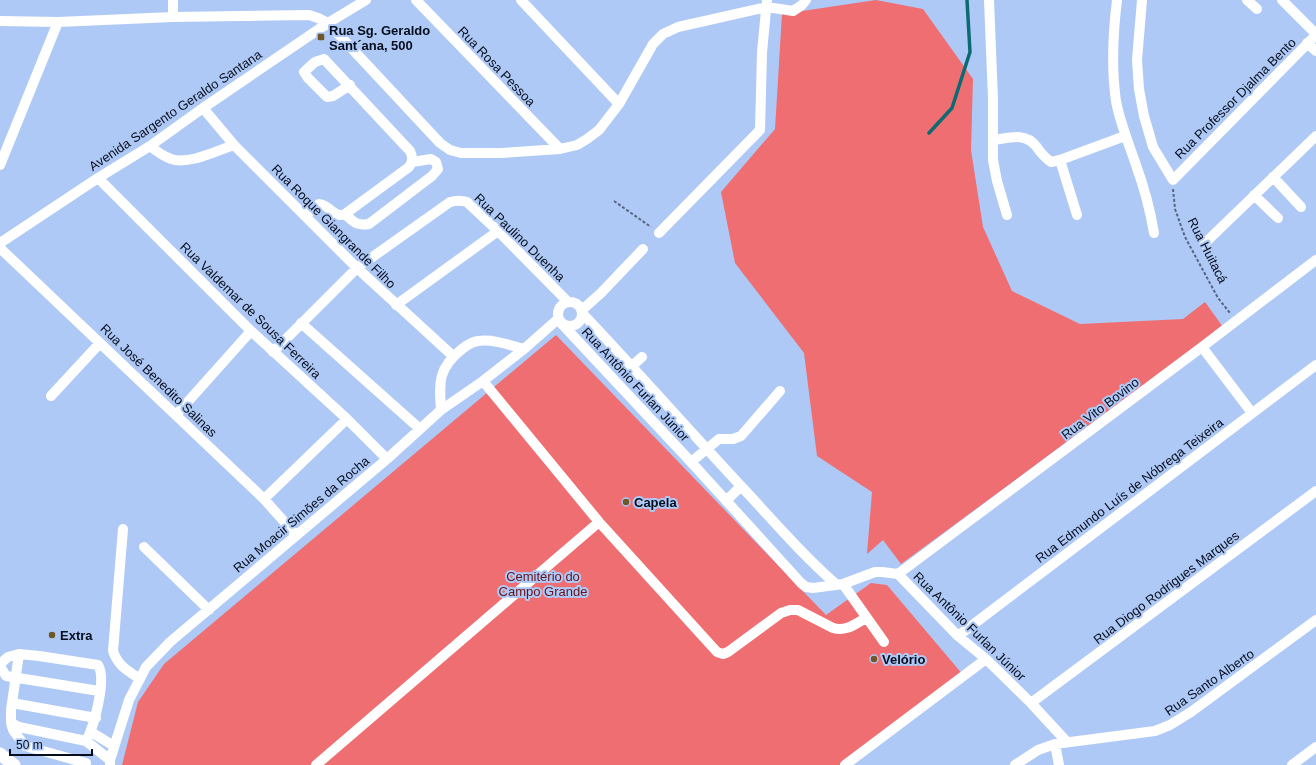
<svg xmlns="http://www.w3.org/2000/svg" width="1316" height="765" viewBox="0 0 1316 765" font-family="Arial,sans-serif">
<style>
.green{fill:#ef6e71}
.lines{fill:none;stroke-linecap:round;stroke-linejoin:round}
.stream{stroke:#0d6a73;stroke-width:3.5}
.path{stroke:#556583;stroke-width:2;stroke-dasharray:3 2;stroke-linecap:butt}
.minor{stroke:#fff;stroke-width:10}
.major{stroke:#fff;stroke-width:13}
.poi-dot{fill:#705728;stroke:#afc9f6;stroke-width:1.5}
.labels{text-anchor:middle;stroke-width:4;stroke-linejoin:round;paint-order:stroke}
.poi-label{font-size:13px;font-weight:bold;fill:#060e1d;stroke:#afc9f6;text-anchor:start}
.street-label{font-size:13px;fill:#060e1d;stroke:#afc9f6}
.park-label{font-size:13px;fill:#67131c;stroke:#afc9f6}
</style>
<rect width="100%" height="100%" fill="#afc9f6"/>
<!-- green -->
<path class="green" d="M876,0L923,9L973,79L971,150L983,227L1012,291L1080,324L1183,319L1205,302L1223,327L901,564L883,540L867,554L872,492L817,456L804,353L735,263L721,192L775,129L782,14Z
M556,335L826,615L871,583L887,585L964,676L840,765H122L138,702L164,664Z"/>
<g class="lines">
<!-- stream -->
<path class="stream" d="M929,133L952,108L970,52L967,0"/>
<!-- path -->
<path class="path" d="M1173,189L1175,209L1185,237L1218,298L1230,313
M614,201L651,227"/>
<!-- minor -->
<path class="minor" d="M173,0V17
M416,0L560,149
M521,0L619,104
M989,0L993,99V160L997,181L1007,215
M1117,0C1113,33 1111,67 1116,101C1120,123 1129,144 1136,165C1144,187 1150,209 1154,233
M1142,0L1137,60L1139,89L1144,116L1153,147L1173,180L1316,35
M1247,0L1257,9
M1282,0L1316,34
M0,21L58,22L173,17L309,15L318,18L328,23L440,143L450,150L461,153H501L560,149L577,145L587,139L599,130L619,104L653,44L663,34L678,27L767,7L793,11L802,5L806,0
M1307,43L1316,51
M203,108L234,145L357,268L453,356
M994,140C1009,138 1025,132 1036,146C1040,152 1044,157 1051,162L1060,160L1125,136
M150,146C156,151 163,156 171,159C189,165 216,151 234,145
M1060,160L1077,215
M0,165L58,22
M1273,177L1301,207
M98,178L251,331L347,419L387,459
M1254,195L1278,218
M345,214C354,222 356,226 369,224L432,176L438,169L436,162L431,159L412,162
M305,216L319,204C329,204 334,219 345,214L409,167C413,161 413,157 410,151L324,59L315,62L304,72L308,78L327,97L333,96L350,85
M659,233L760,130L762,52L767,0
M0,243L98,178L150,146L203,108L328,23L366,0
M1204,244L1316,136
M0,248L264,499L296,535
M558 314a12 12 0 1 1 24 0a12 12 0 1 1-24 0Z
M396,305L498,231
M582,310L601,293L643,249
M582,313C636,370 687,428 740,485C772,519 802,555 837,585
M301,323L420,429
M561,323L691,462L801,583L806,587L813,588L843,584L875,572H882L898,574L958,636L986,659L1031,703L1067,742
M1202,347L1252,413
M273,352L357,268L450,202C457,200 461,200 467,202L498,231L568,302
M632,366L642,357
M483,381L599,522L717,652L723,654L728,652L781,613L790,610H798L833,628C846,632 855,624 866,618
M51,396L100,343
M441,410C439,382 438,368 462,349C467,345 472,342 478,341C494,339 509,345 524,349
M176,415L251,331
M691,462L719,439H733L741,436L780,391
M264,499L347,419
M726,501L741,486
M123,529L113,651C118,666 127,670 140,679
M144,547L209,610
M898,574L1202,347L1316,260
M843,584L884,642
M958,636L1316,365
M0,664L8,657L19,654
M0,666L6,676L99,691
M12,703L96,718
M1031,703L1316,491
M11,723L19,727L86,741L110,760
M91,732L114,746
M86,741C94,727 107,679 98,665L39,656L19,654L11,710V723L13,730L25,746L86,763
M1055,744L1059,765
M110,765V760L129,700L146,667L170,642L387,459L441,410L483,381L524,349L558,319
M316,765L599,522
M845,765L986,659
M1015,765L1038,750L1055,744L1155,731L1170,725L1191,712L1316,620
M1292,765L1316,747"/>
<!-- major -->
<path class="major" d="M0,754L14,765"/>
</g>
<!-- markers -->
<g class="poi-dot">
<rect x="317" y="33" width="8" height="8" rx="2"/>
<circle cx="626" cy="502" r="4"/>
<circle cx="52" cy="635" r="4"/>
<circle cx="874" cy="659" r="4"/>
</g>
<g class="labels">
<!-- poi labels -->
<g class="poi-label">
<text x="329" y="35">Rua Sg. Geraldo<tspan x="329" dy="15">Sant´ana, 500</tspan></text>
<text x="634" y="507">Capela</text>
<text x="60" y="640">Extra</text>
<text x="882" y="664">Velório</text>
</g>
<!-- street labels -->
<g class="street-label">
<text transform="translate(497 66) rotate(46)" y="5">Rua Rosa Pessoa</text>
<text transform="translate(1235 98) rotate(-45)" y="5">Rua Professor Djalma Bento</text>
<text transform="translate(175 110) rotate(-34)" y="5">Avenida Sargento Geraldo Santana</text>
<text transform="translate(334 226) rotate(45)" y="5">Rua Roque Giangrande Filho</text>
<text transform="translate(520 237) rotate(44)" y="5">Rua Paulino Duenha</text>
<text transform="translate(1208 250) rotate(63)" y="5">Rua Huitacá</text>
<text transform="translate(251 310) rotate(44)" y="5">Rua Valdemar de Sousa Ferreira</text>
<text transform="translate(159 380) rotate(44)" y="5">Rua José Benedito Salinas</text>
<text transform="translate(636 384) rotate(47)" y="5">Rua Antônio Furlan Júnior</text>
<text transform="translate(1100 408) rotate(-37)" y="5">Rua Vito Bovino</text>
<text transform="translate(1129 490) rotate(-37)" y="5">Rua Edmundo Luís de Nóbrega Teixeira</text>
<text transform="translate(301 514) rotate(-40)" y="5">Rua Moacir Simões da Rocha</text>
<text transform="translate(1166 587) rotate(-37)" y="5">Rua Diogo Rodrigues Marques</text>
<text transform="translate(970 626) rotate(44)" y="5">Rua Antônio Furlan Júnior</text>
<text transform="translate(1209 682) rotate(-35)" y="5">Rua Santo Alberto</text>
</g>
<!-- park labels -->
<g class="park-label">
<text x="543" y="581">Cemitério do<tspan x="543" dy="15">Campo Grande</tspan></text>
</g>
</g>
<!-- scale -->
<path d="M10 749v6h82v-6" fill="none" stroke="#060e1d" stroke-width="2"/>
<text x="16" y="749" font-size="12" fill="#060e1d" stroke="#afc9f6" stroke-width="3" paint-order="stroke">50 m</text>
</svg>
